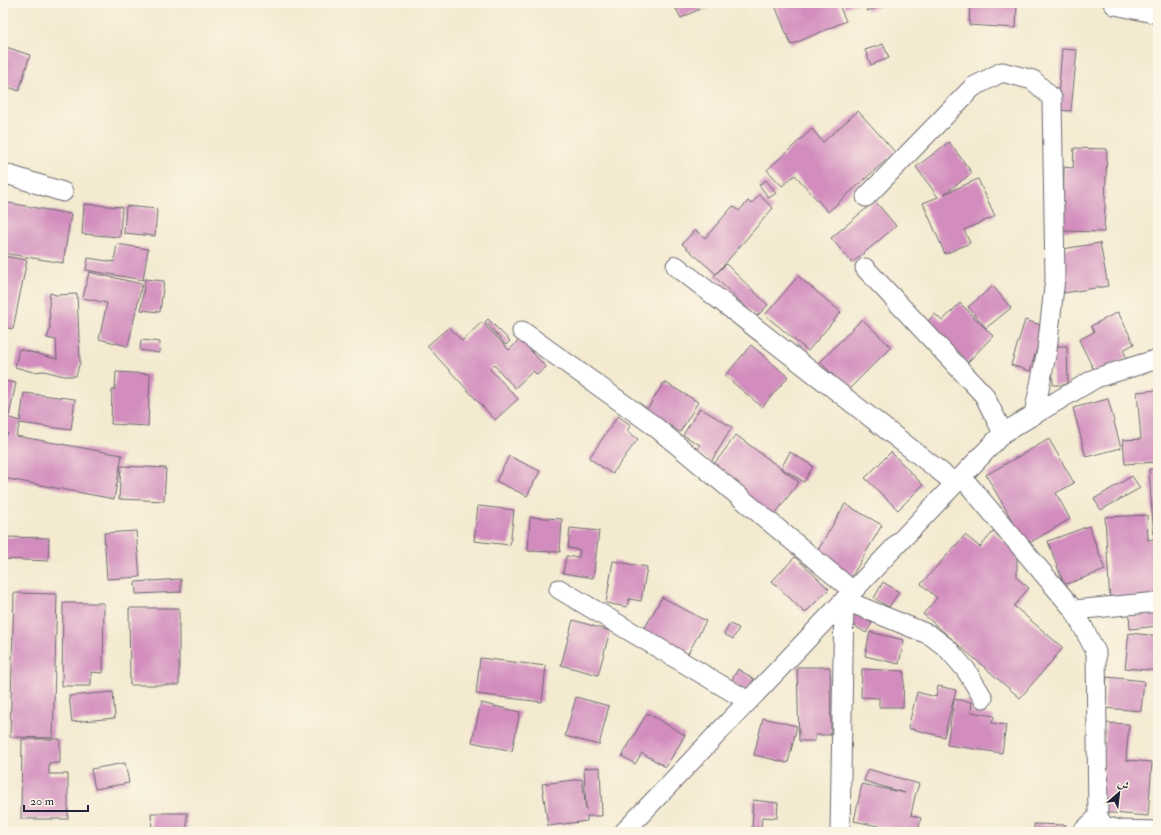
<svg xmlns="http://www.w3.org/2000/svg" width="1161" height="835" viewBox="0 0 1161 835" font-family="'IM FELL Double Pica',Amiri,serif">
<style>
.building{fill:#d28cbd}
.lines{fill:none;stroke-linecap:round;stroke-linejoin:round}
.street-casing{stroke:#6b686f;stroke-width:21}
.street{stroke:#fff;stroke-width:19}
</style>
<rect width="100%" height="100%" fill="#fcf5e5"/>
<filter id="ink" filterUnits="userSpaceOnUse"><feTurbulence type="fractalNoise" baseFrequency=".025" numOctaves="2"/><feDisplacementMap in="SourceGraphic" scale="8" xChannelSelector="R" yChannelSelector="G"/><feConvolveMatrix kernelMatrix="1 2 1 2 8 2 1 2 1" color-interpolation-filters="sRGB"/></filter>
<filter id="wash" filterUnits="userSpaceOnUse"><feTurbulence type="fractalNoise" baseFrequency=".012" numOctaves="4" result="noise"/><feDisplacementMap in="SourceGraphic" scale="16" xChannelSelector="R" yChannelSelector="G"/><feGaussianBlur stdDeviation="0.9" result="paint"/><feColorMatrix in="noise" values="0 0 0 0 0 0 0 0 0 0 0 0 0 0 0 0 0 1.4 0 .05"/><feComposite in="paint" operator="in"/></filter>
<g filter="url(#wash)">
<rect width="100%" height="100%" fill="#f3ead0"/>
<g id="blocks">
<!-- building -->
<path class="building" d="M673,3H712L681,18Z
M774,3H838L846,21L791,45Z
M844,3H859L845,8Z
M865,3H893L867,11Z
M970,3H1017L1016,28L969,25Z
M883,44L889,58L871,65L865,50Z
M3,46L30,55L19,91L3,85Z
M1062,49L1077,50L1071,111L1057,110Z
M858,111L895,152L828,212L795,175L782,186L767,170L812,129L823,142Z
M3,120L7,121L3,134Z
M949,142L972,173L944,194L978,179L995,216L964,230L970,243L945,254L923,203L938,197L916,167Z
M1074,148L1107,149L1104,232L1063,231L1064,167L1073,168Z
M766,180L776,193L769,198L759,185Z
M759,195L773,208L716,274L682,244L695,230L705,238L733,206L739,211L748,201L751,204Z
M875,201L896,226L852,263L831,238Z
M3,202L71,214L63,263L3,253Z
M84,204L122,207L120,237L82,234Z
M126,206L157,209L155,236L124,233Z
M1100,243L1108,286L1064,293L1056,250Z
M117,244L148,249L143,280L86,270L88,258L114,262Z
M3,256L27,260L13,329L3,327Z
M726,264L768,305L756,317L714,276Z
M89,272L142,284L128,346L99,339L107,303L83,298Z
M798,276L841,312L808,351L765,315Z
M145,279L164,281L160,312L141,310Z
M993,286L1011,308L986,328L968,307Z
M50,293L56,295L77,294L80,362L76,376H64L44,371L33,372L15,367L19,349L57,359L56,340L47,338L50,329L49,299Z
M960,303L993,336L967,363L926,323L935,314L942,321Z
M1118,312L1134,344L1123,350L1127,358L1096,374L1079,340L1094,332L1091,326Z
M488,319L510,341L506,345L485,322Z
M862,319L891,347L848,390L820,362Z
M1025,320L1044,326L1030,371L1011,365Z
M482,322L509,350L520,339L546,367L537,375L533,371L515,388L494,365L490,369L518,399L495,420L427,346L449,327L462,341Z
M141,340L160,342L159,353L140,350Z
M751,345L788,377L762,407L725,376Z
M1052,346H1067L1068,385H1053Z
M116,372L150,374L148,426L111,424L112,390L115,389Z
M3,381L16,383L9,416L3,414Z
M664,382L698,402L680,432L646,411Z
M1158,390V462L1125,464L1123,440L1141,439L1137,392Z
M24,393L75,399L71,430L20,423L16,436L122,455L114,499L3,478V433L8,434L3,432V416L20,421Z
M1108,399L1121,448L1086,457L1073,408Z
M700,408L732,427L711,462L696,452L700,445L683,435Z
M618,416L631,425L627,431L638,439L612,474L589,458Z
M736,435L799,482L772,518L712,467Z
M1049,439L1074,483L1056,493L1070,519L1026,545L986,475Z
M790,452L813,466L804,482L781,468Z
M891,452L923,485L898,510L865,478Z
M509,456L540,471L527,496L496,481Z
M121,466L166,468L164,501L119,499Z
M1158,468V548H1157L1158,601L1110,603L1105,517L1147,515L1148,540L1154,539L1149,469Z
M1132,476L1140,488L1101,510L1094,499Z
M845,504L882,525L851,578L814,557Z
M478,506L514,510L510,545L474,541Z
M530,517L562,519L560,552L528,551Z
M1089,526L1105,570L1064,585L1048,541Z
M570,528L599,531L593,578L563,573L566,556L579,557L580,550L568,548Z
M136,531L140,577L107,579L104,533Z
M993,532L1017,552V578L1029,588L1014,606L1063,648L1020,698L923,614L937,598L921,584L965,535L980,547Z
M3,537L49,538L48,561L3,559Z
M795,557L829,589L805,613L772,581Z
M613,561L647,567L641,601L629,599L627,607L606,603Z
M181,579V592L136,594L135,582Z
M883,582L899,592L889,607L874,598Z
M14,593L57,594L53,738L10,737Z
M662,597L706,621L685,659L641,635Z
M63,603H104L103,673L91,672V686H62Z
M129,608H179V685H130Z
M1158,610V626L1130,629L1129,612Z
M852,612L872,623L866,633L847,621Z
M573,620L610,631L598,675L561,665Z
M730,624L739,628L733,639L724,634Z
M870,632L904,640L899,664L865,656Z
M1129,633L1158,636V671L1125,668Z
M480,658L546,666L542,702L476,694Z
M797,667H830L831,735H815V741H799Z
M738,669L754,679L746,692L730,683Z
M862,669L904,671L903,707H879V698L861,697Z
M1107,677L1144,681L1141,711L1104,708Z
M938,686L956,690L944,737L908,728L917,692L936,697Z
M113,692L115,718L72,722L69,696Z
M576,697L609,706L599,745L565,736Z
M954,699L972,702L971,712L994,716L992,723L1006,725L1002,753L947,745Z
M481,703L520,712L512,751L472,742Z
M647,713L685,735L666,767L642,753L635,764L622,756Z
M763,718L797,726L788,763L754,755Z
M1106,723L1129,724L1126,760L1152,762L1148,816L1100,812Z
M22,739H60V763H49V774H68V819H21Z
M125,763L129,783L95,789L91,769Z
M600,767L602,816H587V821L548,826L542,784L582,779L586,810L584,768Z
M868,769L919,784L915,796L911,815L921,818L918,832H907L854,821L862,784L905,793L864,781Z
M753,800L778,803L777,818L762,817L761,830L752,829L753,812H752Z
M151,813H187V832H152Z
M1034,824L1066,825V832H1034Z"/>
</g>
</g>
<g filter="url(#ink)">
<use href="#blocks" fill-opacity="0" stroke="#6b686f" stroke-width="1"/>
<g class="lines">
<!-- street casing -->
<g class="street-casing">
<path id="street" d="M1113,3L1115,5L1158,14
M3,173L63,192
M866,197L973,87L1002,72L1033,80L1052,98L1055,278L1047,350L1034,414
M676,266L955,483
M865,268L984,395L1003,433
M522,331L653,425L853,591
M962,477L1074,610L1096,652L1098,817L1104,826L1120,830L1158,831
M559,589L748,701
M1074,610L1158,602
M624,832L1003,433L1096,378L1158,359
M840,832L844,600L930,635L947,648L966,670L983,698
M1082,832L1098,817"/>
</g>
<!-- street -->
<use href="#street" class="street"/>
</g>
</g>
<!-- margin -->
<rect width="1161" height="835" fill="none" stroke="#fcf5e5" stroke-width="16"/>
<!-- north arrow -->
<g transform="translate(1119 793) rotate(28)" stroke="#fcf5e5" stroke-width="3" paint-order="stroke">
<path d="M0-3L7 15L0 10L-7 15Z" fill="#22223b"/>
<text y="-6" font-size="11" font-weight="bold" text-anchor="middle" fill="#22223b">ش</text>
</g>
<!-- scale -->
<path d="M24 805v6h64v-6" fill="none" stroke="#22223b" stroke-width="2"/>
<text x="30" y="805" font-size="12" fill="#22223b" stroke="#fcf5e5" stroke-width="3" paint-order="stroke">20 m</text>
</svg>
